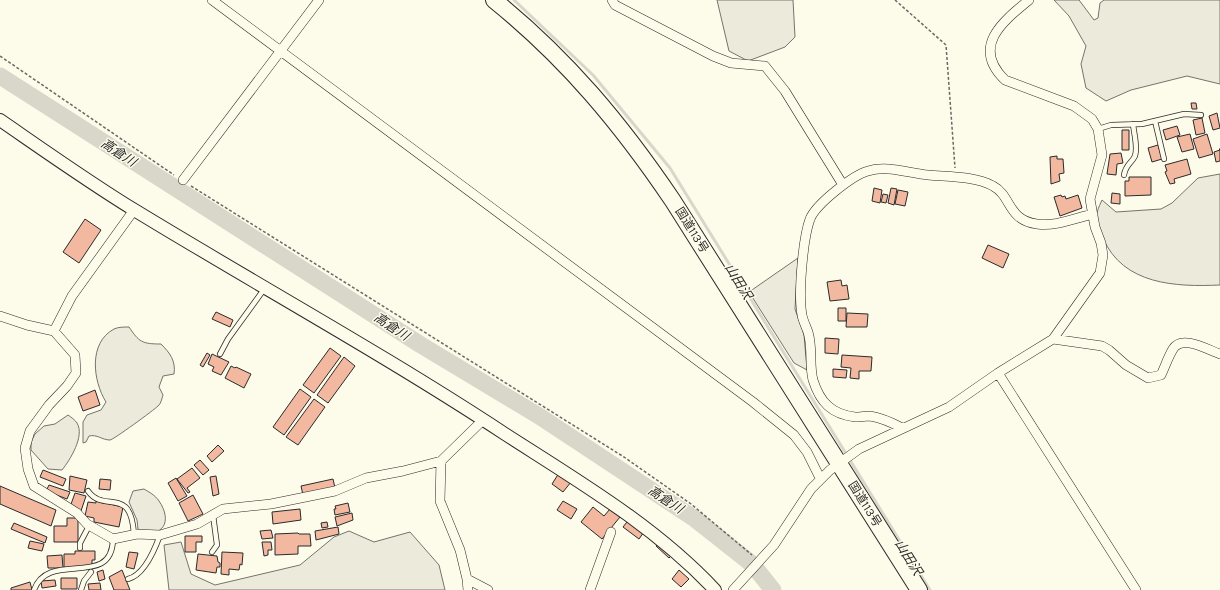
<svg xmlns="http://www.w3.org/2000/svg" width="1220" height="590" viewBox="0 0 1220 590" font-family="Karla,'Noto Sans JP',sans-serif">
<style>
.green{fill:#ecebdb;stroke:#74746e}
.lines{fill:none;stroke-linecap:round;stroke-linejoin:round}
.stream{stroke:#d8d7c9;stroke-width:3}
.river{stroke:#d8d7c9;stroke-width:17}
.building{fill:#f2b8a0;stroke:#2b2b2b}
.lane-casing{stroke:#2b2b2b;stroke-width:6}
.street-casing{stroke:#2b2b2b;stroke-width:10}
.secondary-casing{stroke:#2b2b2b;stroke-width:14}
.highway-casing{stroke:#2b2b2b;stroke-width:18}
.path{stroke:#6a6964;stroke-width:1.5;stroke-dasharray:3 2;stroke-linecap:butt}
.lane{stroke:#fdfbea;stroke-width:4.5}
.street{stroke:#fdfbea;stroke-width:9}
.secondary{stroke:#fdfbea;stroke-width:12}
.highway{stroke:#fdfbea;stroke-width:16}
.labels{text-anchor:middle;stroke-width:3;stroke-linejoin:round;paint-order:stroke}
.street-label{font-size:12px;fill:#2b2b2b;stroke:#fdfbea}
.water-label{font-size:13px;font-style:italic;fill:#2b2b2b;stroke:#fdfbea}
</style>
<rect width="100%" height="100%" fill="#fdfbea"/>
<!-- green -->
<path class="green" d="M717,0H793L795,37L785,47L748,61L729,51Z
M1054,0H1079L1094,20L1098,18L1100,3L1104,0H1220V84L1187,76L1131,90L1106,101L1086,88L1081,64L1086,46L1069,16Z
M1220,174V285C1176,287 1123,285 1103,238C1095,220 1094,217 1102,200L1116,212L1161,209L1172,203L1198,178Z
M798,258L795,309L804,335L807,370L794,363L749,292Z
M129,327C139,342 142,344 161,344C170,353 176,361 174,374L163,376L159,387L163,395C162,398 161,404 158,406C154,410 113,440 110,440C102,440 97,434 89,436L86,442L83,443V422L87,415L101,410L106,402C93,381 88,343 114,329C118,327 124,327 129,327Z
M68,415C71,417 75,420 77,423C85,436 70,460 62,470L48,469L31,450V442L35,434L44,426L55,424Z
M144,489C149,492 155,495 159,501C173,521 163,540 138,529L137,520L129,502L133,491Z
M349,531L374,542L410,532L439,565L445,590H169L164,545L181,542L191,574L215,585L300,565L334,537Z"/>
<g class="lines">
<!-- stream -->
<path class="stream" d="M514,0L593,75L670,168L930,590"/>
<!-- river -->
<path class="river" d="M0,76L421,345L539,416L695,519L752,564L773,590"/>
</g>
<!-- building -->
<path class="building" d="M1191,103H1196L1197,109H1192Z
M1217,113L1220,128L1213,130L1209,116Z
M1202,118L1205,133L1196,135L1193,120Z
M1177,126L1180,135L1166,140L1163,130Z
M1122,130H1129V150H1122Z
M1190,134L1194,149L1182,152L1177,137Z
M1207,134L1213,154L1199,158L1193,139Z
M1158,145L1162,159L1152,162L1148,148Z
M1219,149H1220V161L1216,162L1214,152L1220,150Z
M1121,153L1123,163L1117,164L1116,175L1107,174L1110,154Z
M1057,156V159H1063L1064,173L1059,174L1060,181L1051,184L1050,157Z
M1187,159L1191,174L1174,179L1175,183L1170,184L1165,172L1167,171L1165,165Z
M1129,177H1151V195L1125,196V181H1129Z
M874,188L882,190L880,203L872,201Z
M891,188L897,189L894,205L888,203Z
M898,190L908,192L905,206L895,204Z
M1112,193L1120,194V204L1111,203Z
M883,194L888,195L886,203L881,202Z
M1061,195L1062,197L1065,196L1066,199L1078,195L1082,208L1060,216L1054,197Z
M85,219L101,230L79,263L63,252Z
M988,245L1009,254L1003,268L982,258Z
M841,280L842,286L847,285L849,299L830,301L827,282Z
M838,308H846V321H838Z
M216,312L233,320L230,327L212,319Z
M847,313L868,314L867,327H846Z
M825,338L839,339L838,354L825,353Z
M330,348L341,356L314,393L303,385Z
M207,353L210,355L203,367L200,365Z
M212,354L229,362L221,375L212,371L214,367L208,364Z
M842,355L872,357L871,371H859V379L850,378L851,368L841,367Z
M344,357L355,366L328,403L317,395Z
M231,366L235,368L236,367L251,374L244,388L225,378Z
M833,369L847,370L846,378L833,377Z
M300,389L311,397L284,435L273,427Z
M95,390L100,405L83,411L78,397Z
M314,399L325,407L298,445L286,437Z
M218,445L224,451L212,462L207,456Z
M200,460L209,470L203,475L194,465Z
M192,468L200,478L187,488L190,492L188,493L177,479Z
M43,470L66,479L63,486L40,477Z
M559,473L571,482L563,492L552,484Z
M70,476L87,480L84,493L69,490Z
M216,476L219,494L213,496L210,477Z
M176,478L187,496L178,501L168,483Z
M100,479L111,480L110,490L99,489Z
M333,479L335,488L303,495L301,486Z
M49,485L70,492L67,499L46,491Z
M0,486L56,510L51,526L0,504Z
M75,493L86,496L81,511L70,507Z
M193,495L203,514L188,521L179,503Z
M96,501L123,507L119,527L94,522V518L85,516L88,502L96,503Z
M563,501L577,509L571,519L557,510Z
M348,503L350,512L335,515L334,509H336L335,506Z
M593,507L604,516L610,509L620,517L602,539L581,522Z
M300,509L301,520L273,524L272,512Z
M352,513L353,520L337,526L335,517Z
M67,518H78V542H54V526H67Z
M630,518L646,529L639,539L623,527Z
M327,522L328,527L322,528L321,523Z
M14,523L47,537L45,543L11,529Z
M338,527L339,534L316,540L315,531Z
M271,530L273,538L262,539L260,531Z
M298,533L299,534H310L311,546H298V554L275,555V534Z
M185,536H202V542H196V552H185Z
M662,539L676,551L669,558L656,546Z
M30,541L44,544L42,551L28,548Z
M262,542H271L272,550H268V555L264,556Z
M75,551H95V560H92V568L64,569V554H75Z
M129,552L138,553L134,569L126,567Z
M222,552L243,553L242,565L240,564L239,570L229,569V575L221,574Z
M198,554L217,556L218,562L220,563V567H217L216,573L196,570Z
M62,555L63,568H48L47,556Z
M103,570L105,579L99,581L97,572Z
M122,570L130,590H114L109,577Z
M679,570L689,579L681,587L672,579Z
M61,578H77V589H61Z
M55,580L56,586L42,588L41,581Z
M30,582L32,590H11V588Z
M100,583L101,590H89L88,584Z"/>
<g class="lines">
<!-- lane casing -->
<g class="lane-casing">
<path id="lane" d="M1155,121L1164,159
M1098,129L1111,125L1142,124L1184,114L1201,115
M1124,175C1126,164 1131,164 1135,156C1138,147 1134,134 1133,124
M220,354L228,339L265,288
M88,491C104,514 131,484 134,535
M80,548V543L89,526
M212,552L217,545L213,515
M128,579C144,575 155,549 160,535
M34,590C49,549 112,590 113,539
M81,590L84,581L91,572"/>
</g>
<!-- street casing -->
<g class="street-casing">
<path id="street" d="M212,0L753,402L794,435L807,452L820,478
M612,0L615,5L713,56L731,63L765,66L785,91L843,185
M183,180L319,0
M0,316L27,325L54,331L75,355L76,373L67,386L49,405L30,431L25,448L28,469L34,486L77,513L87,524L113,539L137,534L160,535L197,524L223,509L271,504L335,491L366,478L403,471L441,461L483,420
M54,331L72,296L134,210
M1053,339L1102,346L1109,350L1126,365L1148,378L1161,375C1165,367 1168,357 1173,349C1182,334 1208,350 1220,354
M998,373L1136,590
M902,428C891,422 882,418 870,416C866,416 860,417 855,417C831,414 820,402 813,380C809,365 813,348 808,332C806,326 803,321 802,315C798,294 803,238 810,219C816,204 853,175 868,171C887,165 908,173 928,175C948,177 975,176 993,186C1012,196 1007,220 1037,224C1055,227 1075,218 1093,214
M441,461L440,501L460,550L467,579L468,590
M467,579L488,590
M590,590L611,532
M733,590L774,545L811,489L830,470L859,449L949,407L998,373L1053,339L1100,273L1103,255L1101,243L1095,227L1090,199L1102,155L1098,129L1092,119L1074,106L1005,80C971,47 1002,22 1029,0"/>
</g>
<!-- secondary casing -->
<g class="secondary-casing">
<path id="secondary" d="M0,120C45,151 90,183 136,211C259,286 385,355 505,434C578,481 655,526 715,590"/>
</g>
<!-- highway casing -->
<g class="highway-casing">
<path id="highway" d="M494,0C567,59 621,124 673,201L919,590"/>
</g>
<!-- path -->
<path class="path" d="M895,0L946,45L955,168
M0,56L174,175
M191,186L624,457L691,504L752,555"/>
<!-- lane -->
<use href="#lane" class="lane"/>
<!-- street -->
<use href="#street" class="street"/>
<!-- secondary -->
<use href="#secondary" class="secondary"/>
<!-- highway -->
<use href="#highway" class="highway"/>
</g>
<g class="labels">
<!-- street labels -->
<g class="street-label">
<text transform="translate(692 230) rotate(58)" y="4">国道113号</text>
<text transform="translate(865 504) rotate(58)" y="4">国道113号</text>
</g>
<!-- water labels -->
<g class="water-label">
<text transform="translate(119 152) rotate(33)" y="5">高倉川</text>
<text transform="translate(739 281) rotate(58)" y="5">山田沢</text>
<text transform="translate(392 326) rotate(33)" y="5">高倉川</text>
<text transform="translate(666 499) rotate(33)" y="5">高倉川</text>
<text transform="translate(909 557) rotate(58)" y="5">山田沢</text>
</g>
</g>
</svg>
